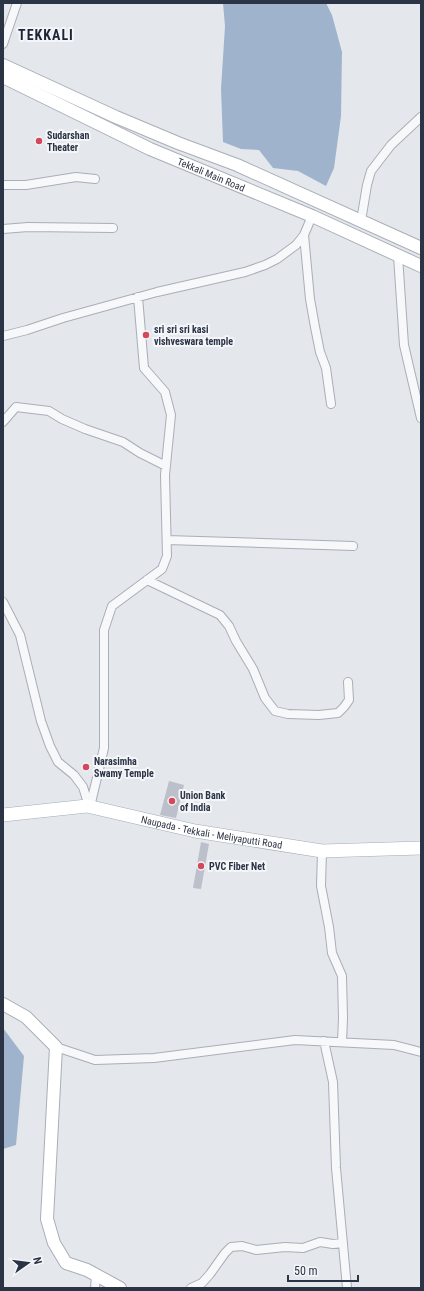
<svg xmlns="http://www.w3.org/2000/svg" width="424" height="1291" viewBox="0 0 424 1291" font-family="'Roboto Condensed',sans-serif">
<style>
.water{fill:#9fb4cc}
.building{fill:#bbc0ca}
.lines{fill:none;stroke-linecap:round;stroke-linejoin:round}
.minor-casing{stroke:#a9aeb7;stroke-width:10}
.secondary-casing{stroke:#a9aeb7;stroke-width:14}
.primary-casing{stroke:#a3abb8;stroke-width:14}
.minor{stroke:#f7f8fa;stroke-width:8}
.secondary{stroke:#fff;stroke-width:12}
.primary{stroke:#fff;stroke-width:13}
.poi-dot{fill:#d1495b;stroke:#f4f6f9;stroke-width:1.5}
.labels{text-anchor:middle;stroke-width:4;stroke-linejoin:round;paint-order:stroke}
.poi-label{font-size:10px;font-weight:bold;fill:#2b3445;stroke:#f4f6f9;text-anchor:start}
.street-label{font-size:10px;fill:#2b3445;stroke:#f4f6f9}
.district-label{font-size:14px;font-weight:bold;letter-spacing:1px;fill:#1d2536;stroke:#f4f6f9}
</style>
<rect width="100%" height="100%" fill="#e4e7ec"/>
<!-- water -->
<path class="water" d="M223,3H326L332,15L342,52L341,116L334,168L326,186L298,171L273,168L259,150L241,149L223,142L221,89L225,26Z
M3,1028L24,1056L16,1145L3,1149Z"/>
<!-- building -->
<path class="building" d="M169,781L184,785L176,818L160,815Z
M201,842L209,844L201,889L193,888Z"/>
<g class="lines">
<!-- minor casing -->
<g class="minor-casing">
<path id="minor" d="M3,44L17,3
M3,185H26L76,177L95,179
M361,221L367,185L371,171L391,145L421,117
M3,229L28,227L113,228
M304,235L310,299L315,327L320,352L326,368L331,404
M398,256L404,345L421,418
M3,336L27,330L63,318L157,292L245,272L265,265L277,259L296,245L304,235L312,216
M3,422L16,407L49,411L62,419L85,429L123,442L140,453L166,466
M167,540L353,546
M147,580L220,615L229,626L236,641L253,669L265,698L275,711L288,714L319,715L338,713L344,707L349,700L348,682
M3,602L20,635L41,721L50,746L58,762L74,775L83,787L89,806
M90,807L104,748V630L112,606L162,569L167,556L165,475L171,415L165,392L144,368L138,297
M322,851L321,886L329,927L332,953L342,976L343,1018L342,1042
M324,1041L333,1082L336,1168L347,1288
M56,1047L95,1060L154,1058L295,1040L394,1045L421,1052
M95,1288L96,1275
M191,1288L202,1283L210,1274L225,1253L231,1247L242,1246L256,1250L285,1247L303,1248L320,1242L333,1244L343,1243"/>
</g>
<!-- secondary casing -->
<g class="secondary-casing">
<g id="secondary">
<path d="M3,65L116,117L178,143L237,165L421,248"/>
<path id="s1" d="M3,77L150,149L312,216L421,266"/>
<path d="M3,1004L26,1017L56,1047L47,1219L54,1243L66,1263L87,1270L120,1288"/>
</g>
</g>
<!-- primary casing -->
<g class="primary-casing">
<g id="primary">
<path id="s2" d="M3,815L87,806L195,831L322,851L421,848"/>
</g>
</g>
<!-- minor -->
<use href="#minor" class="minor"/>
<!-- secondary -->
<use href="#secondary" class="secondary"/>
<!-- primary -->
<use href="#primary" class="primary"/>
</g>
<!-- markers -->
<g class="poi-dot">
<circle cx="39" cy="141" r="4"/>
<circle cx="146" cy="335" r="4"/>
<circle cx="86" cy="767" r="4"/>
<circle cx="172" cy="801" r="4"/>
<circle cx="201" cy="866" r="4"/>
</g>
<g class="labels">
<!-- poi labels -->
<g class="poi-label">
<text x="47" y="139">Sudarshan<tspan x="47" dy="12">Theater</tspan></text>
<text x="154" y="333">sri sri sri kasi<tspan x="154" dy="12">vishveswara temple</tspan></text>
<text x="94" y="765">Narasimha<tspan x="94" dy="12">Swamy Temple</tspan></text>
<text x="180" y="799">Union Bank<tspan x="180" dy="12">of India</tspan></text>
<text x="209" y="870">PVC Fiber Net</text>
</g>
<!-- street labels -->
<g class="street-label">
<text dy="4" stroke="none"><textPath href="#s1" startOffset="230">Tekkali Main Road</textPath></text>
<text dy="4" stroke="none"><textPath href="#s2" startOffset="212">Naupada - Tekkali - Meliyaputti Road</textPath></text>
</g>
<!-- district labels -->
<g class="district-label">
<text x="46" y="40">TEKKALI</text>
</g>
</g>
<!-- border -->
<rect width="424" height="1291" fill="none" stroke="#2b3445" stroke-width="8"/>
<!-- north arrow -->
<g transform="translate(28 1263) rotate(76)" stroke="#f4f6f9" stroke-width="3" paint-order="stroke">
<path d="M0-3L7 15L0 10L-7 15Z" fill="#2b3445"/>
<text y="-6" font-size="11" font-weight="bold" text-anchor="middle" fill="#2b3445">N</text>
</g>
<!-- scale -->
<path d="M288 1275v6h70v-6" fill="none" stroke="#2b3445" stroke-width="2"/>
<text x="294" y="1275" font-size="12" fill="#2b3445" stroke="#f4f6f9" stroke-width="3" paint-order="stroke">50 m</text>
</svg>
